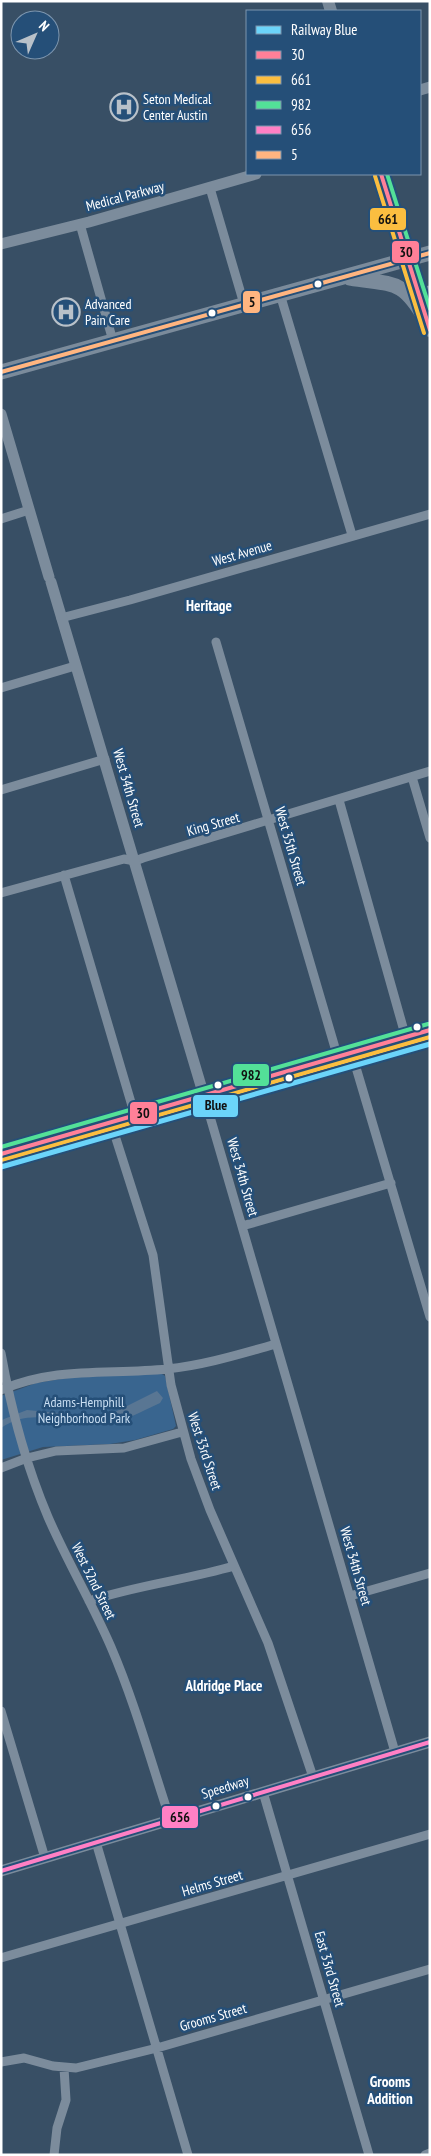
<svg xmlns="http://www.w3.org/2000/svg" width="431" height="2156" viewBox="0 0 431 2156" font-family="'PT Sans Narrow',sans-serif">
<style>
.green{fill:#39658f}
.water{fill:#597693}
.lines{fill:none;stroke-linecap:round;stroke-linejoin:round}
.minor{stroke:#7c8c9c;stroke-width:9}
.tertiary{stroke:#7c8c9c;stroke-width:11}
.secondary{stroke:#788898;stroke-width:12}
.primary{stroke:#7b8b9b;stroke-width:15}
.bus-1-casing{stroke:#254f78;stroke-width:8}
.bus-2-casing{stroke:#254f78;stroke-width:8}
.bus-3-casing{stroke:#254f78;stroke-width:8}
.bus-4-casing{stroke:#254f78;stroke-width:8}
.bus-5-casing{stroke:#254f78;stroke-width:8}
.bus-1{stroke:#ff8098;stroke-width:4}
.bus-2{stroke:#fbbe40;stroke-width:4}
.bus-3{stroke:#53e098;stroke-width:4}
.bus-4{stroke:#ff80c5;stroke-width:4}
.bus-5{stroke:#ffb580;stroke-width:4}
.rail-1-casing{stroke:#254f78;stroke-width:9}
.rail-1{stroke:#6bd4fa;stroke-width:5}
.bus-dot{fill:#fff;stroke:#254f78;stroke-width:2}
.labels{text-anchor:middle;stroke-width:5;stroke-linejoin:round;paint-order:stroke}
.poi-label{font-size:14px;fill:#fff;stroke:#254f78;text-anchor:start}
.street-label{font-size:14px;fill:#fff;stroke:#254f78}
.park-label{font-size:14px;fill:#cadff3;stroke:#254f78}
.neighbourhood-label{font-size:15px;font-weight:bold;fill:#fff;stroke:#254f78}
.line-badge{stroke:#254f78;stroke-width:2}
.pale-badge-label{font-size:14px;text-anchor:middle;font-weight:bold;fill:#111}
</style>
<rect width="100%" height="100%" fill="#384f65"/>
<!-- green -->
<path class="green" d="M162,1374L165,1376L176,1426L173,1429L135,1440L110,1444L43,1447L1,1460V1396L36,1383L87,1375Z"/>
<!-- water -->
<path class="water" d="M157,1391L163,1398L160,1403C142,1411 122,1423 102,1424C67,1426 33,1405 1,1428V1421L4,1419L27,1410L91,1416L111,1414Z"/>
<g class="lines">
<!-- minor -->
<path class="minor" d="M210,188L244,304
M80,224L113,341
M280,294L352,535
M1,519L29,510
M61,618L130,600L430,514
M216,642L338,1058
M1,688L75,666
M412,777L430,838
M1,790L105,759
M339,800L406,1038
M64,875L135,1116
M1,893L124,859L135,861L143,858L430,771
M352,1054L430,1317
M204,1096L395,1752
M111,1123L153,1255L171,1385L191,1459L210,1510L268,1643L313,1777
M242,1226L391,1183
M1,1353C11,1409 26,1465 48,1517C67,1561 92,1603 111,1647C135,1703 151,1762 170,1819
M1,1390C56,1366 110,1375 167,1369C205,1365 240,1354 276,1344
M1,1468L27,1458L56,1451L124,1448L182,1432
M350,1596L430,1573
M89,1601C137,1585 186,1580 234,1566
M1,1711L45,1858
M263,1792L369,2155
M96,1842L188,2155
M1,1958L430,1834
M1,2062L24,2058L53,2066L76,2068L157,2048L430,1969
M54,2155L57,2128L66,2100L64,2068
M425,2155L430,2153"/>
<!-- tertiary -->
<path class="tertiary" d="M420,90L430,87
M1,244L89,222L256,174
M1,414L49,577
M51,582L204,1096
M1,1871L430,1742"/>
<!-- secondary -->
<path class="secondary" d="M328,1L331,11
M381,174L430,331"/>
<!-- primary -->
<path class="primary" d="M350,278C393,285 402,278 426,320
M426,320L430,293
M1,372L430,253
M1,1154L430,1030"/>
<!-- bus-1 casing -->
<g class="bus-1-casing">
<path id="bus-1" d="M381,174L430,330
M1,1154L430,1030"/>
</g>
<!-- bus-2 casing -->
<g class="bus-2-casing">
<path id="bus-2" d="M375,176L424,333
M3,1160L430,1037"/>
</g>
<!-- bus-3 casing -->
<g class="bus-3-casing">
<path id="bus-3" d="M387,174L430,309
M1,1147L428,1024"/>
</g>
<!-- bus-4 casing -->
<g class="bus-4-casing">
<path id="bus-4" d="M1,1871L430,1742"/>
</g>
<!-- bus-5 casing -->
<g class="bus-5-casing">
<path id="bus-5" d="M1,372L430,253"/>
</g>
<!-- bus-1 -->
<use href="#bus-1" class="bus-1"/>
<!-- bus-2 -->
<use href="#bus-2" class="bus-2"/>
<!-- bus-3 -->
<use href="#bus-3" class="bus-3"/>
<!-- bus-4 -->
<use href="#bus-4" class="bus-4"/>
<!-- bus-5 -->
<use href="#bus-5" class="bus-5"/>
<!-- rail-1 casing -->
<g class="rail-1-casing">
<path id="rail-1" d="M1,1167L430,1044"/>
</g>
<!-- rail-1 -->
<use href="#rail-1" class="rail-1"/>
</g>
<!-- icons -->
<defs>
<g id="hospital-ring" transform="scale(1.4375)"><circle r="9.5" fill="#254f78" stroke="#b9c1c9" stroke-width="1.5"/><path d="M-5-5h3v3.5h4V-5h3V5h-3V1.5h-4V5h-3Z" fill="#b9c1c9"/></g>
</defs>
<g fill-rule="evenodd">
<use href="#hospital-ring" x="124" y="107"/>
<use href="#hospital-ring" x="66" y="312"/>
</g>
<!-- markers -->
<g class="bus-dot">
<circle cx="318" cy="284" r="4.5"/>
<circle cx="212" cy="313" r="4.5"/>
<circle cx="417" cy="1027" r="4.5"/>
<circle cx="289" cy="1078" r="4.5"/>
<circle cx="218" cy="1085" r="4.5"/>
<circle cx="248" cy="1797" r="4.5"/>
<circle cx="216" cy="1806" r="4.5"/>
</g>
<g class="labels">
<!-- poi labels -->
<g class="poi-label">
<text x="143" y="104">Seton Medical<tspan x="143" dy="16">Center Austin</tspan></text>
<text x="85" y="309">Advanced<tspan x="85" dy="16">Pain Care</tspan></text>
</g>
<!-- street labels -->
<g class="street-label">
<text transform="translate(125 196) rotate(-15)" y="5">Medical Parkway</text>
<text transform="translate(242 553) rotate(-16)" y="5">West Avenue</text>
<text transform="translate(129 788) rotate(74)" y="5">West 34th Street</text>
<text transform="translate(213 824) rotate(-16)" y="5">King Street</text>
<text transform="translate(291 846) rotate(74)" y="5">West 35th Street</text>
<text transform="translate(243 1177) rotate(74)" y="5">West 34th Street</text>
<text transform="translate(205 1451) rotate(72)" y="5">West 33rd Street</text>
<text transform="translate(356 1566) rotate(74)" y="5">West 34th Street</text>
<text transform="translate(94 1581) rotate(64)" y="5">West 32nd Street</text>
<text transform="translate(225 1787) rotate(-17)" y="5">Speedway</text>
<text transform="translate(212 1883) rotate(-16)" y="5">Helms Street</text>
<text transform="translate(330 1969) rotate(74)" y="5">East 33rd Street</text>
<text transform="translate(213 2017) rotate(-16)" y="5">Grooms Street</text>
</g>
<!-- park labels -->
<g class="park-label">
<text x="84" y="1407">Adams-Hemphill<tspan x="84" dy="16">Neighborhood Park</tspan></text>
</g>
<!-- neighbourhood labels -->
<g class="neighbourhood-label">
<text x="209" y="611">Heritage</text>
<text x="224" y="1691">Aldridge Place</text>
<text x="390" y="2087">Grooms<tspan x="390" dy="17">Addition</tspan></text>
</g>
</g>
<g class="line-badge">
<rect x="369" y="207" width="38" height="24" rx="5" fill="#fbbe40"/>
<rect x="391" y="240" width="29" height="24" rx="5" fill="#ff8098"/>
<rect x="242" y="290" width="19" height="24" rx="5" fill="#ffb580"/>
<rect x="232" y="1063" width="38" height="24" rx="5" fill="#53e098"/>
<rect x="192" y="1094" width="47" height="24" rx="5" fill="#6bd4fa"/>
<rect x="129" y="1101" width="29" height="24" rx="5" fill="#ff8098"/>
<rect x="161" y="1805" width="38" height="24" rx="5" fill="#ff80c5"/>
</g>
<g class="pale-badge-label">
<text x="388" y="224">661</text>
<text x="406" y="257">30</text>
<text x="252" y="307">5</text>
<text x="251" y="1080">982</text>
<text x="216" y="1110">Blue</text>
<text x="143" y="1118">30</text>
<text x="180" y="1822">656</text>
</g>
<!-- border -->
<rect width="431" height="2156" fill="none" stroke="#ffffff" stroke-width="5"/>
<!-- legend -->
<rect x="246" y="10" width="175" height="165" fill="#254f78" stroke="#7c95ae"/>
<rect x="256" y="26" width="25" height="8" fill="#6bd4fa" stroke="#7c95ae"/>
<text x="291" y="35" font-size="15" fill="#ffffff">Railway Blue</text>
<rect x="256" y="51" width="25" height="8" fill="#ff8098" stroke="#7c95ae"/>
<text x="291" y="60" font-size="15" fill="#ffffff">30</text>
<rect x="256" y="76" width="25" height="8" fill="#fbbe40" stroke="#7c95ae"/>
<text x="291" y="85" font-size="15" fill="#ffffff">661</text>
<rect x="256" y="101" width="25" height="8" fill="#53e098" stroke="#7c95ae"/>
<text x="291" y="110" font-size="15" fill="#ffffff">982</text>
<rect x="256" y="126" width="25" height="8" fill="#ff80c5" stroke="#7c95ae"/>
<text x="291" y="135" font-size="15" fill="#ffffff">656</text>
<rect x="256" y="151" width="25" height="8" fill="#ffb580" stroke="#7c95ae"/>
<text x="291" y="160" font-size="15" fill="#ffffff">5</text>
<!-- north arrow -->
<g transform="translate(35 35) rotate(45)"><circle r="24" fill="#254f78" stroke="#7c95ae"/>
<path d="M0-4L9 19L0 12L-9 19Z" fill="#b9c1c9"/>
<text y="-8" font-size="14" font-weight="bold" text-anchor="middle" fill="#ffffff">N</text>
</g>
</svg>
